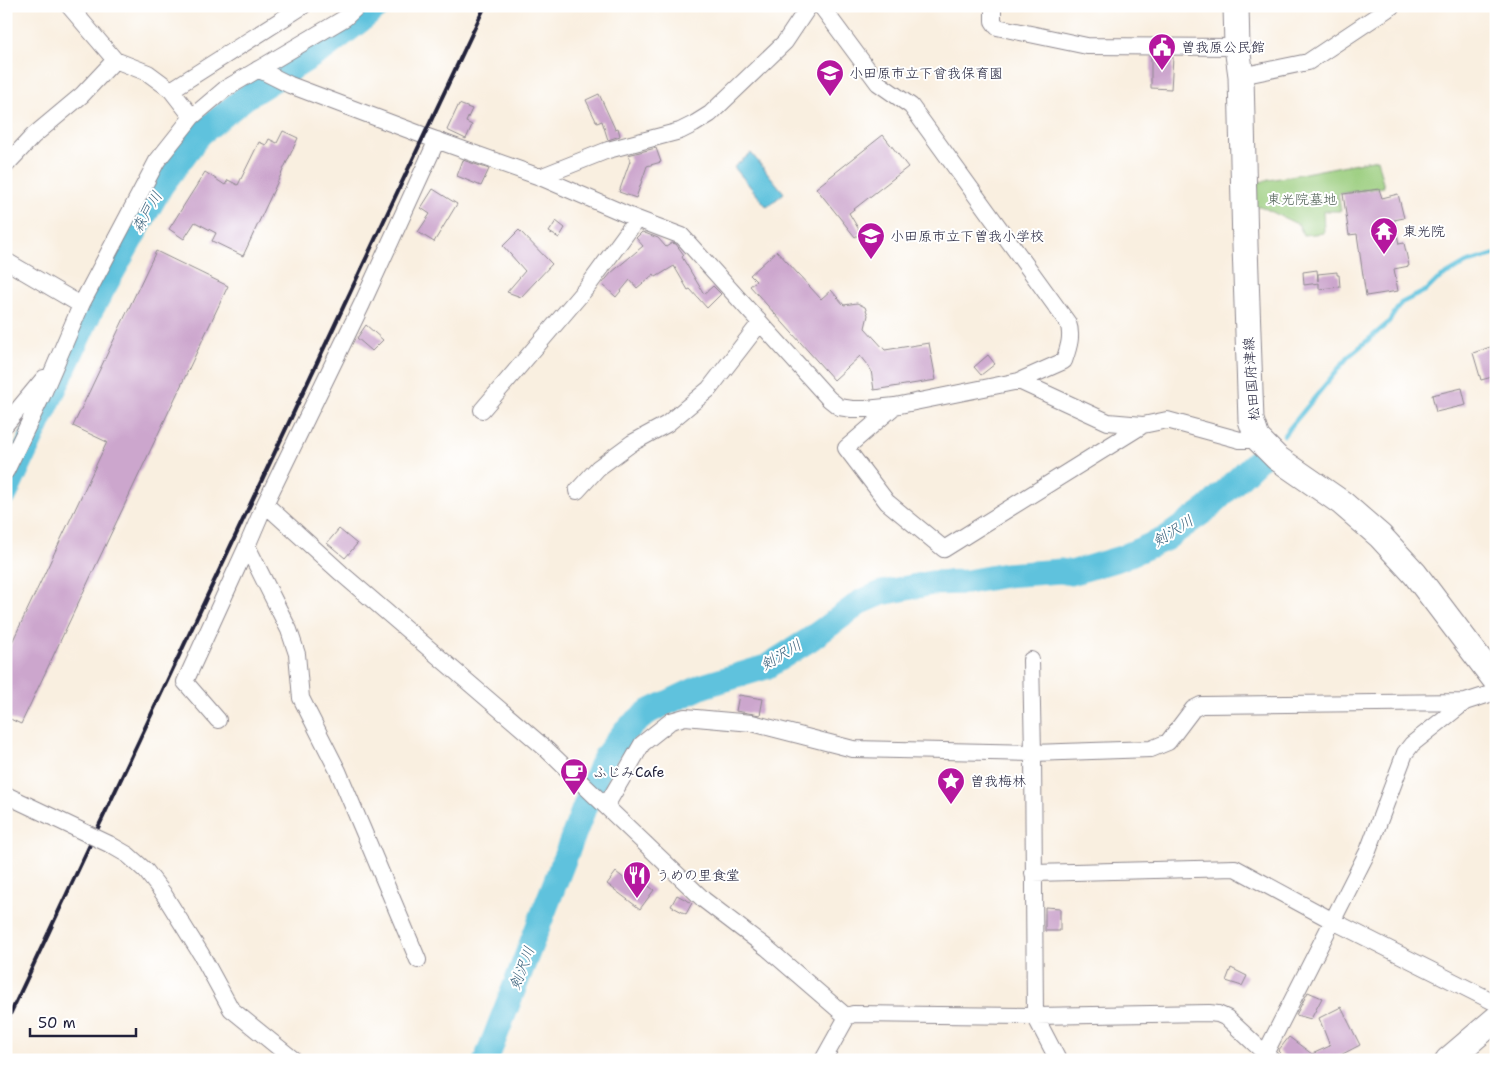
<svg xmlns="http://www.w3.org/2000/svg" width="1502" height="1066" viewBox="0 0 1502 1066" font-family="'Shantell Sans','Klee One',sans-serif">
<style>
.green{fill:#99cc7c;stroke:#5e775c}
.water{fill:#5fc2dd;stroke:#40728c}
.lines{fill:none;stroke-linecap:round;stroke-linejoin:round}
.stream{stroke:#5fc2dd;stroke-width:4.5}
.river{stroke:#5fc2dd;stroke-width:25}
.building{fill:#cca6cd}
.minor-casing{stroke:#8e888e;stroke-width:18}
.primary-casing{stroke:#8e888e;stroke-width:27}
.minor{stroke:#fff;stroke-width:16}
.primary{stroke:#fff;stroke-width:25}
.rail{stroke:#22223b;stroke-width:4}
.minor-bridge-casing{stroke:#8e888e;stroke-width:18;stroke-linecap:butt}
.minor-bridge{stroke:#fff;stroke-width:16}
.labels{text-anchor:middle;stroke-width:4;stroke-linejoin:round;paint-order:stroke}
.poi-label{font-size:14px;fill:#22223b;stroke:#fff;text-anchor:start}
.park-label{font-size:14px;fill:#4c5e52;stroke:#fff}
.street-label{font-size:14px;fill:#22223b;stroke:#fff}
.water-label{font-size:15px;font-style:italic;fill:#3a627c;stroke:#fff}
</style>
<rect width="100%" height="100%" fill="#fff"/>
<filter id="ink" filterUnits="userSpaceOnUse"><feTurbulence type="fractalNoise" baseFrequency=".02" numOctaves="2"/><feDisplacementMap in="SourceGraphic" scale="10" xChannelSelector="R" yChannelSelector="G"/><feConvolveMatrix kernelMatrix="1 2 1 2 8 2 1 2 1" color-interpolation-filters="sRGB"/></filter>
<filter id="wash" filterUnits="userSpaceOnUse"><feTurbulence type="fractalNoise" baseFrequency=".0096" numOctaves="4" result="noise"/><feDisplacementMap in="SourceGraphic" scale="20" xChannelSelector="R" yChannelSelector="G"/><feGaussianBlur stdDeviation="1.12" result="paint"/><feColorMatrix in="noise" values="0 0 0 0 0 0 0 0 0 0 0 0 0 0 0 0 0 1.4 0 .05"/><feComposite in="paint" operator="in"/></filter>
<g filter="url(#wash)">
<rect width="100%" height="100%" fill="#f9efe0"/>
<!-- green -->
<path class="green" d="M1377,159L1384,187L1338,194L1341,211H1323L1324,233L1303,235L1299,225L1260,206L1249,209V184Z"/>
<!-- water -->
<path class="water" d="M751,153L784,193L767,207L734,167Z"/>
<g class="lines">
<!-- stream -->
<path class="stream" d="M1284,435L1348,357L1388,323L1401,303L1427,290L1437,280L1466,263L1496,254"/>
<!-- river -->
<path class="river" d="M6,493L91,310L161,186L200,134L246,97L325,48L379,6
M486,1060L601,765L606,756L625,731L648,712L703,686L766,667L809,640L861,602L882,593L932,583L967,582L1005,575L1061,571L1071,573L1121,558L1165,539L1207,509L1259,459"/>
</g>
<g id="blocks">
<!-- building -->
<path class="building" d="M1151,56L1173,57L1171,89L1151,88Z
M599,94L615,129L618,128L620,136L608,140L602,121L597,123L586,100Z
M459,104L472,109L466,122L472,125L466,139L447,130Z
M283,131L298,138L243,256L212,241L216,233L195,222L184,239L169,229L205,172L225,185L228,180L238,185L259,142L266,145L269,139L277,143Z
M883,135L908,167L849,213L861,233L855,237L816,188Z
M656,148L661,162L647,166L636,198L619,192L630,161L628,155Z
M463,160L489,169L481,186L457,176Z
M433,189L457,204L434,242L418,232L430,214L421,208Z
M1379,189L1382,198L1398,194L1404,218L1394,220L1399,244L1404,243L1409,266L1394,269L1398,291L1366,296L1357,234L1349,235L1343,194Z
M556,221L565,228L559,238L549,232Z
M519,230L552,264L521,297L507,292L525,271L503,246Z
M642,232L658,238L666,247L672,243L676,244L684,255L682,257L704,294L713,286L721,294L707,308L690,289L688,290L674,266L656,277L654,274L637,288L630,280L616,297L602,284L611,273L643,246L636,238Z
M156,251L228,286L21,724L6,717V655L107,442L73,426Z
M777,251L821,299L831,290L844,305L857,303L865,307L868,315L865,328L885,350L929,343L936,380L874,390L871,370L860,356L834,380L750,286L756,281L750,275Z
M1317,270L1318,281V274L1337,272V275H1339L1340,287L1319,289V283L1304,285L1303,272Z
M366,325L383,340L372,351L357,338Z
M1496,345V376L1481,380L1473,353Z
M988,355L995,364L981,375L974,367Z
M1462,388L1466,405L1436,412L1432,395Z
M339,529L357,544L345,558L327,543Z
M739,695L763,699L760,715L736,711Z
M616,872L626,880L632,873L654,890L640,909L607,884Z
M677,895L692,903L686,914L671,906Z
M1045,907L1060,908V931H1045Z
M1231,968L1247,976L1242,986L1226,981Z
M1308,992L1322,998L1311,1019L1296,1015Z
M1341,1007L1360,1045L1331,1060H1287L1278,1051L1289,1037L1312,1054L1330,1046L1319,1018Z"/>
</g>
</g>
<g filter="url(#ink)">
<use href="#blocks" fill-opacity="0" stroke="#8e888e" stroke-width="1"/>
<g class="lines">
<!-- minor casing -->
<g class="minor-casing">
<path id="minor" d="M69,6L115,60L148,73L171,90L192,117
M821,6L878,83L911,106L1068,323C1073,336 1068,349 1064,361L1019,381
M993,6V21L997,27L1087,46L1237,47
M258,69L290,85L425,136L540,177L637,219L682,236L829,399L839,407L852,409H866L895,406L1019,381L1108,422L1143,425L1167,420L1240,440H1256L1257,438
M1241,76L1308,62L1392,6
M171,90L303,6
M6,165L33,136L82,95L115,60
M540,177L608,150L680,131L694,124L710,114L785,42L809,6
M6,261L81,305L157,161L192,117L225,89L345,18L358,6
M895,406L846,448L887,502L944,549L1143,425
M482,410L588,286L637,219
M6,424L44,378
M6,471L42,396L82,303
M577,491L598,468L632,443L667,424L709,389L760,323
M265,504L341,573L546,749L704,900L767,948L847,1017
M1031,660L1033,753L1035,1016L1058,1060
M218,720L185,682L247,546
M606,806L642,744L671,721L685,717L752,723L853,749L1033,753L1151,749L1168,742L1193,709L1201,705L1465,702L1496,692
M109,844L128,855L146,871L163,893L201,954L231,1009L294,1060
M1033,873L1235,868L1333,921L1496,1003
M418,960L338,771L301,698L297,654L289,630L247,546L265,504L362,304L437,140
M1265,1054L1368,851L1405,753L1412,744L1465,702
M823,1060L847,1017L853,1014L1035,1016L1209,1013L1218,1014L1227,1018L1272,1060"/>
</g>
<!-- primary casing -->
<g class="primary-casing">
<path id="primary" d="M1236,6L1237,47L1241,76L1245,246L1251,420L1257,438L1277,458L1342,503L1380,536L1415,574L1496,681
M1448,1060L1496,1019"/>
</g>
<!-- minor -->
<use href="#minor" class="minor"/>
<!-- primary -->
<use href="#primary" class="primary"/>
<!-- rail -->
<path class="rail" d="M6,1023L485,6"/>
<!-- minor-bridge casing -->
<g class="minor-bridge-casing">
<path id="minor-bridge" d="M6,795L109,844"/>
</g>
<!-- minor-bridge -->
<use href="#minor-bridge" class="minor-bridge"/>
</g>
</g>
<!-- icons -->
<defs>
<g id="civic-pin" transform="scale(1.4375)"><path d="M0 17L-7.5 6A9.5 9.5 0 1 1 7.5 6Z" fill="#b5179e" stroke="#fff"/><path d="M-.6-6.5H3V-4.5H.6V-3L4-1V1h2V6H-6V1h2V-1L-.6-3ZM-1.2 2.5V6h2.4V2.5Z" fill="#fff"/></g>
<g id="school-pin" transform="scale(1.4375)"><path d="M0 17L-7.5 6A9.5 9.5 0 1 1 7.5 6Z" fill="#b5179e" stroke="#fff"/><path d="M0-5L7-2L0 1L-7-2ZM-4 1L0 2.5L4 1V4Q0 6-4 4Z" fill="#fff"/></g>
<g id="temple-pin" transform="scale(1.4375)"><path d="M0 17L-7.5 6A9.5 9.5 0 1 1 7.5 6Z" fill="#b5179e" stroke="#fff"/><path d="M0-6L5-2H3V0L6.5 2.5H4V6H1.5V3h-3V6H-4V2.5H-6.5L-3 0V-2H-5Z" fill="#fff"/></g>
<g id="cafe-pin" transform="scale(1.4375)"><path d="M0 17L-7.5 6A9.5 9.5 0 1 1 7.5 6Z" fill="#b5179e" stroke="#fff"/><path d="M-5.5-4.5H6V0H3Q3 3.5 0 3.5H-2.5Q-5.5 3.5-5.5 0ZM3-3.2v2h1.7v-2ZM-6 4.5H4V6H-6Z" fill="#fff"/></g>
<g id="sight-pin" transform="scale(1.4375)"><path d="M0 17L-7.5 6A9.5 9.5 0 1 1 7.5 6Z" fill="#b5179e" stroke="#fff"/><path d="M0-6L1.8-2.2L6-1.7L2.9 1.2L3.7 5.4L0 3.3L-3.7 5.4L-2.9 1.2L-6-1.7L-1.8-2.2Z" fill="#fff"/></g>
<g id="restaurant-pin" transform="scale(1.4375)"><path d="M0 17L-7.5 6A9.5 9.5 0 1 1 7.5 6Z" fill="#b5179e" stroke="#fff"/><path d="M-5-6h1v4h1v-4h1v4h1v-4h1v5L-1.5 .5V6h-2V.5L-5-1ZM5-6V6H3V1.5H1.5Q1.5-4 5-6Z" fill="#fff"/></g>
</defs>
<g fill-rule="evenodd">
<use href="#civic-pin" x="1162" y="47"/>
<use href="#school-pin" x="830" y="73"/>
<use href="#temple-pin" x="1384" y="231"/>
<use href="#school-pin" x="871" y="236"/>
<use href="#cafe-pin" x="574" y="772"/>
<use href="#sight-pin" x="951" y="781"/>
<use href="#restaurant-pin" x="637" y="875"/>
</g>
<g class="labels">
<!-- poi labels -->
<g class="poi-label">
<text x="1181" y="52">曽我原公民館</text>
<text x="849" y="78">小田原市立下曾我保育園</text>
<text x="1403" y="236">東光院</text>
<text x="890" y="241">小田原市立下曽我小学校</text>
<text x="593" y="777">ふじみCafe</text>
<text x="970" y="786">曽我梅林</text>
<text x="656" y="880">うめの里食堂</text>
</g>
<!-- park labels -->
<g class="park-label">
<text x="1302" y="204">東光院墓地</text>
</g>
<!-- street labels -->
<g class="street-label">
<text transform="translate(1251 379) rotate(-94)" y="5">松田国府津線</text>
</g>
<!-- water labels -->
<g class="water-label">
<text transform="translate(147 212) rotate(-60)" y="5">森戸川</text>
<text transform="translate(1173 531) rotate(-32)" y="5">剣沢川</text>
<text transform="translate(781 655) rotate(-31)" y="5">剣沢川</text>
<text transform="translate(522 968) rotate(-69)" y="5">剣沢川</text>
</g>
</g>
<!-- margin -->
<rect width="1502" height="1066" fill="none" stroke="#fff" stroke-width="25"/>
<!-- scale -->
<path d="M30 1028v8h106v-8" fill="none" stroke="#22223b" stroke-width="2.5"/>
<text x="38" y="1028" font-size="15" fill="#22223b" stroke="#ffffff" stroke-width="4" paint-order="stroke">50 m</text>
</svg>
